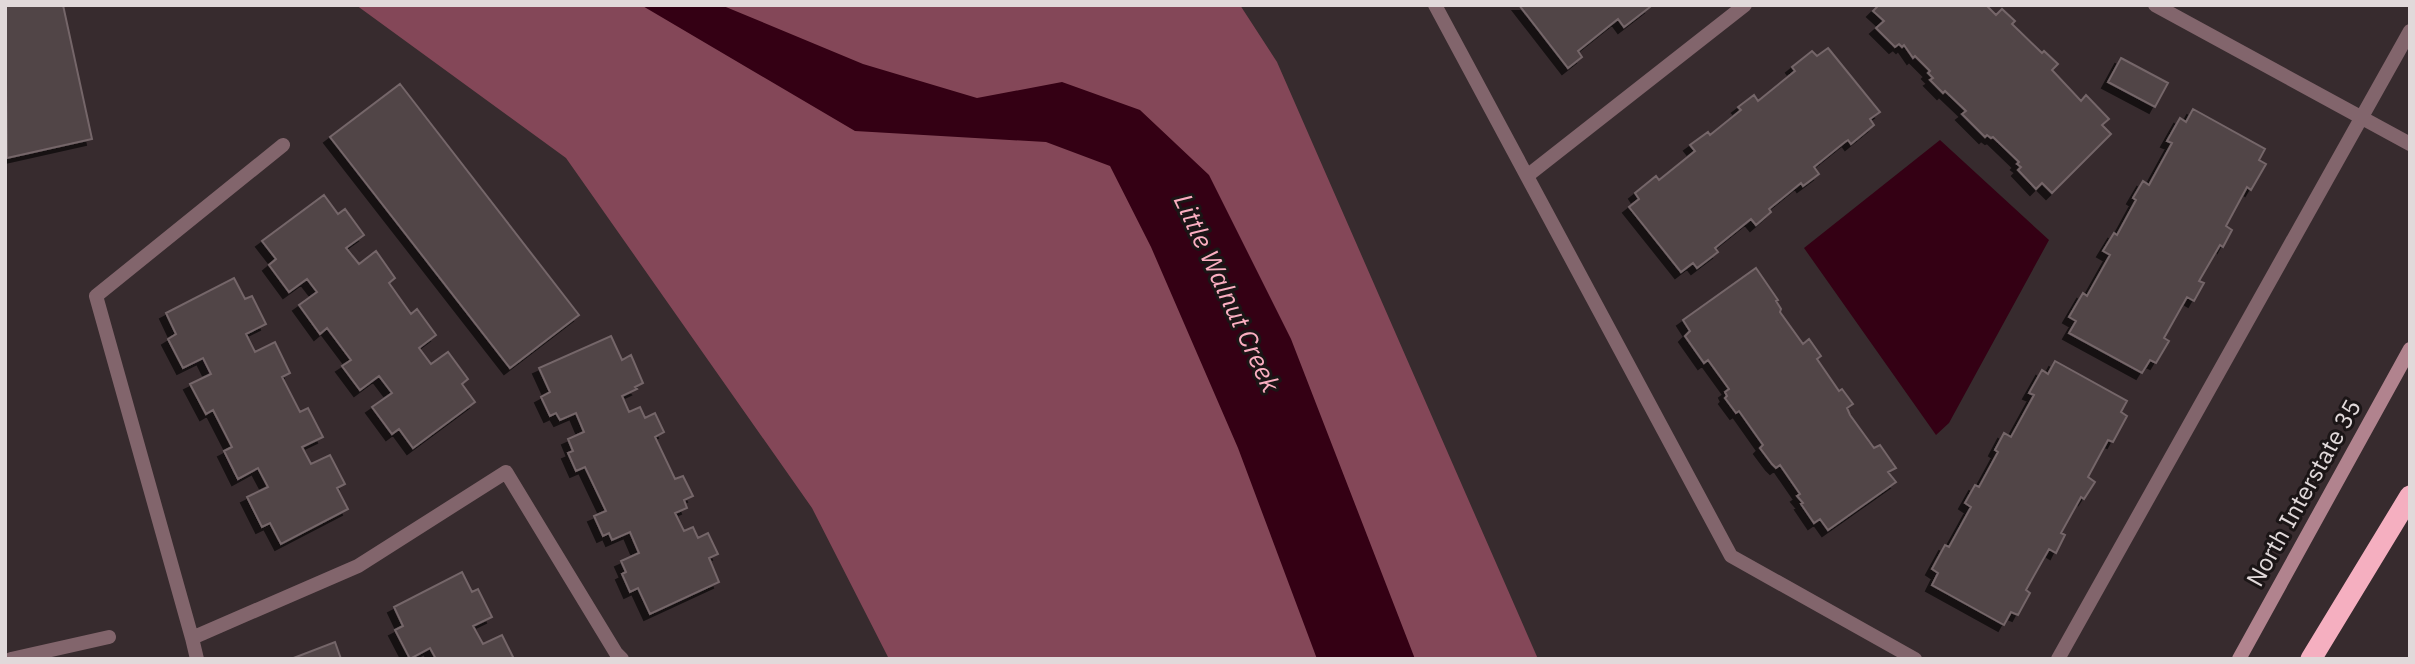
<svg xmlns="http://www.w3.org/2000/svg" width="2415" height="664" viewBox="0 0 2415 664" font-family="'IBM Plex Sans',sans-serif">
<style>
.forest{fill:#844758}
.water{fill:#340014}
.building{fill:#514447;stroke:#746669;stroke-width:2;filter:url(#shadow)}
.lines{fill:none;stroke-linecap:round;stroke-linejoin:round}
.lane{stroke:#82656c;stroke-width:14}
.street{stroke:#82656c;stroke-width:14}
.secondary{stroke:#b1838e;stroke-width:14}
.highway{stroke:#f5afc0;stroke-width:21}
.labels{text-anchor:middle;stroke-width:6;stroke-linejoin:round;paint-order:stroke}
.street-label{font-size:24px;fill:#e1d9da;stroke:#1b1516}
.water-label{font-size:26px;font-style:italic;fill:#fbaec1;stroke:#1b1516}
</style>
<defs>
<filter id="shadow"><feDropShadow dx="-6" dy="6" stdDeviation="0" flood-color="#0009"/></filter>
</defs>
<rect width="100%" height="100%" fill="#372b2e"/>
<!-- forest -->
<path class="forest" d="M356,5H1240L1277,62L1538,659H889L812,508L566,158Z"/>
<!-- water -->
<path class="water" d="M641,5H721L863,64L977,98L1062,82L1140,110L1209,175L1291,339L1415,659H1317L1238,448L1151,247L1110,166L1046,142L855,131Z
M1940,140L2049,240L1949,423L1936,435L1804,248Z"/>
<!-- building -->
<path class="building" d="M5,5H63L92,139L7,158Z
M1519,5H1649L1650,7L1624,27L1618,19L1578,51L1582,57L1568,68Z
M1879,5H1986L1996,15L2002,9L2015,21L2012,24L2042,53L2044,51L2058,64L2052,70L2081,101L2086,95L2109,119L2102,125L2111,134L2052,193L2042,183L2036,189L2018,170L2021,167L2017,164L2019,162L1993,137L1991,138L1987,135L1985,137L1962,114L1966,111L1945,91L1943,93L1930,80L1933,78L1928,73L1930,71L1915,56L1913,58L1904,45L1902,47L1899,44L1895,47L1876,28L1884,21L1873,11Z
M1828,48L1880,112L1870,119L1874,125L1851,144L1848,140L1845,142L1814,167L1819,174L1803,186L1801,183L1769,209L1771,212L1756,225L1751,219L1715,248L1718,252L1697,268L1693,263L1681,272L1629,207L1639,199L1635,193L1656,176L1659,180L1695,151L1690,145L1708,132L1710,135L1741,110L1738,107L1754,95L1758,101L1795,71L1792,67L1812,51L1817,56Z
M2121,58L2168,83L2155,107L2108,82Z
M400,84L579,315L510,368L330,137Z
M2193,109L2265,149L2259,160L2266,164L2251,190L2247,187L2226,226L2232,230L2223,247L2220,245L2199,281L2204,283L2194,301L2187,297L2164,338L2169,341L2156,363L2150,360L2142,373L2069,333L2076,321L2069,317L2083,293L2087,296L2110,255L2103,251L2114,233L2117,235L2136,200L2133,198L2143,181L2149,185L2172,143L2167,141L2180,118L2186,122Z
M324,195L338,214L345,209L364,235L346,248L359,264L376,251L395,278L389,283L411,314L417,309L436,335L419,348L431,364L448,352L468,379L462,384L475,402L413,448L399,429L392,434L372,407L392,393L379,376L360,390L342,366L351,360L327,328L320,334L299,305L317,292L307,279L289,292L269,265L276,259L262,241Z
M1756,268L1778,300L1776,301L1781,309L1780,312L1803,344L1809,339L1821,356L1817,359L1839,391L1842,389L1853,404L1847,408L1850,415L1874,448L1880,445L1896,468L1888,472L1896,482L1828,530L1820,519L1814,523L1801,504L1803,503L1797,496L1800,494L1780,465L1776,468L1772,464L1760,448L1763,445L1739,411L1736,413L1725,398L1727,396L1725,392L1729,389L1708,360L1704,363L1685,336L1690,331L1683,320Z
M234,278L245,299L252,296L266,324L246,334L255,352L275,342L290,373L282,377L300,412L308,408L323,437L302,447L311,464L330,455L345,484L337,488L348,509L281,544L270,523L262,527L247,497L268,487L258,468L238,479L224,451L232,447L213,410L206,414L190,384L211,374L203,358L183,368L168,339L176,334L166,313Z
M611,336L622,360L631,355L643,383L635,387L637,389L622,396L629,412L640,407L645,418L655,413L664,432L655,437L675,479L683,476L693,496L684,500L687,508L675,513L684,531L693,527L698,538L708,533L718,554L709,558L719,582L650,614L638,588L630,592L622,574L626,572L621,561L639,553L630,532L612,540L609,533L603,536L594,516L606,511L585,467L576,471L568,453L573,451L568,439L584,432L576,413L560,420L556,413L550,416L541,397L550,392L539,368Z
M2055,361L2127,401L2121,412L2127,416L2113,442L2108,440L2088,477L2095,482L2084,499L2081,497L2061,533L2065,535L2056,553L2049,549L2026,590L2030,593L2018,615L2011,612L2004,625L1932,585L1938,573L1932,569L1945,545L1949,547L1971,507L1965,503L1975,485L1979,487L1998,452L1995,450L2004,433L2011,437L2034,395L2029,393L2042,370L2048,374Z
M462,572L472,592L478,589L492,617L473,626L483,644L502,635L514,659H436L430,648L410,659L395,630L403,626L394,607Z
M335,642L341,659H291Z"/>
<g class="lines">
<!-- lane -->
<path class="lane" d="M1435,5L1731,556L1915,659
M2155,5L2410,144
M283,145L96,296L192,638L358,566L506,472L616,653L622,659
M1527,176L1745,5
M192,638L197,659
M2058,659L2410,31"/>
<!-- street -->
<path class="street" d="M11,659L109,637"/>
<!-- secondary -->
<path class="secondary" d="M2239,659L2410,349"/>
<!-- highway -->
<path class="highway" d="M2311,659L2410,496"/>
</g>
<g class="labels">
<!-- street labels -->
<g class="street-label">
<text transform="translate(2304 493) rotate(-61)" y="8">North Interstate 35</text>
</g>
<!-- water labels -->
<g class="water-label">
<text transform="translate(1227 293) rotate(65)" y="9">Little Walnut Creek</text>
</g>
</g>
<!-- border -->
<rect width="2415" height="664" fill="none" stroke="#e1d9da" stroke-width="14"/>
</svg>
